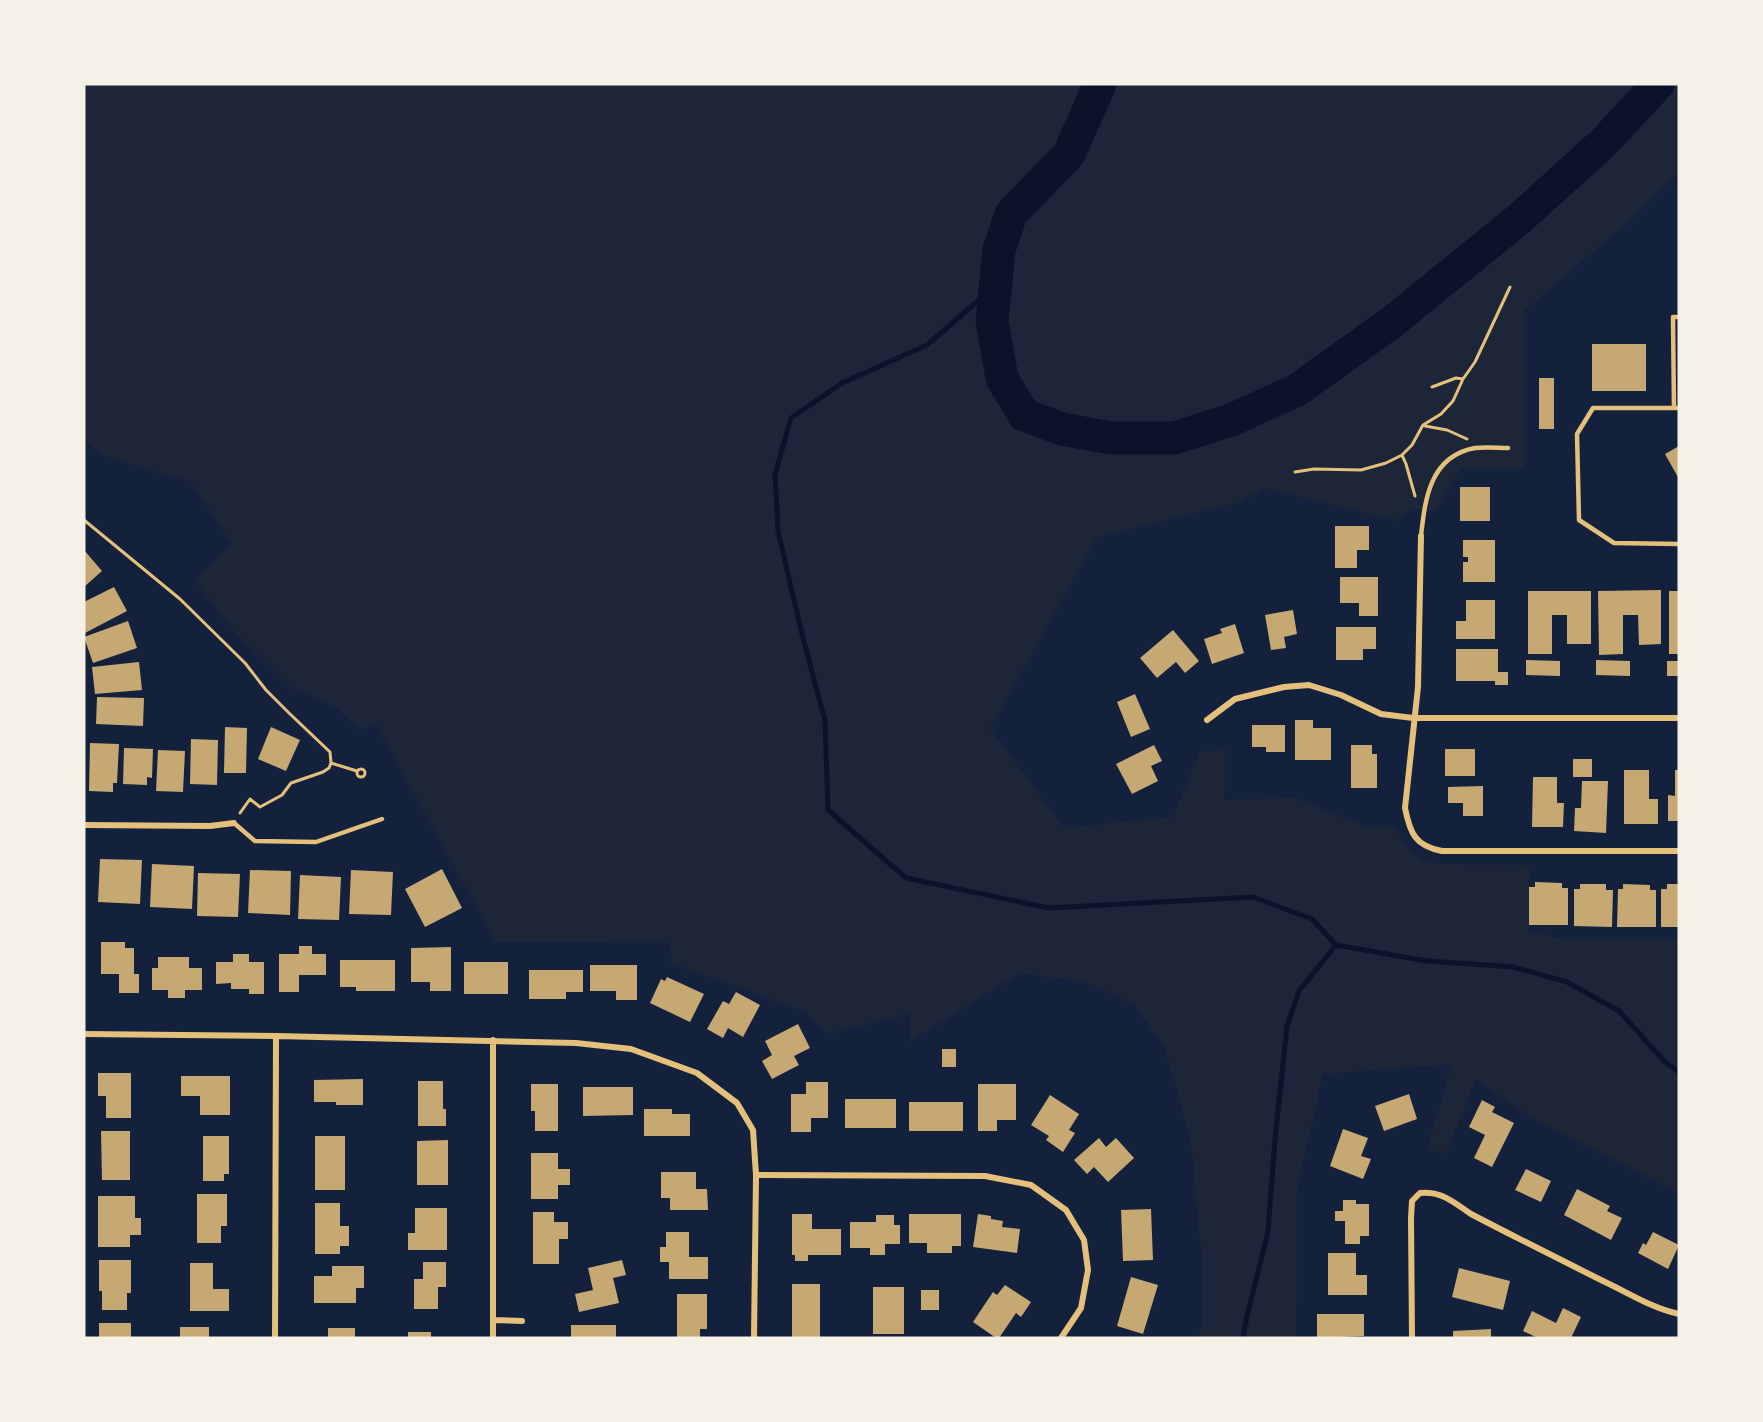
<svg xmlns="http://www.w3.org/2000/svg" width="1763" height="1422" viewBox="0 0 1763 1422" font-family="'Open Sans',sans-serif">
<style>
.green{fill:#1d2539}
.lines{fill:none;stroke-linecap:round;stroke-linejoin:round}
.stream{stroke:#0b132b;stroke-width:5}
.river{stroke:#0b132b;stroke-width:33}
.building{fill:#c6a872}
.path{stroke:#e5c07b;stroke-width:3}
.service{stroke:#e5c07b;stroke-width:4.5}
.minor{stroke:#e5c07b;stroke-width:6}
</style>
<rect width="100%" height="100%" fill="#14213d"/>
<!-- green -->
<path class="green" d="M84,84H1679V171L1623,226L1524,311V468H1461L1435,512C1420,506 1407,509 1396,521L1264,488L1238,503L1201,511L1097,537L990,728L1064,828L1173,817L1200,751L1213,752L1225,748L1224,800L1295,798L1367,827H1396C1402,846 1415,859 1435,864L1529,865V932L1566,940H1679V1193L1530,1117L1476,1079L1446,1153L1427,1150L1452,1064L1323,1074L1297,1190L1296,1338H1197L1203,1324L1201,1251L1191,1141L1165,1048L1135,1005L1087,982L1020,973L911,1041L910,1013L828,1034L806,1012L672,963L670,943L496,942L377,726L359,729L334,706L291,687L237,634L195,581L232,544L191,482L107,457L84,441Z"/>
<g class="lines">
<!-- stream -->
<path class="stream" d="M995,286L927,345L842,383L791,418L775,474L778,531L801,630L825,721L828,810L906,878L1049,908L1253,897L1312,919L1336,945L1427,961L1514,967L1567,982L1619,1011L1665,1062L1679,1072
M1243,1338L1247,1316L1268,1232L1275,1139L1287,1026L1299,991L1336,945"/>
<!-- river -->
<path class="river" d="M1100,84L1069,154L1011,214L999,250L992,321L1002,378L1024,415L1062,429L1111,438H1174L1231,420L1297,390L1392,322L1519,219L1603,143L1658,84"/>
</g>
<!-- building -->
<path class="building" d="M1592,344H1646V391H1592Z
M1539,378H1554V429H1539Z
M1679,446V479L1665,454Z
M1460,487H1490V521H1460Z
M1335,526H1369V550H1357V568H1335Z
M1463,540H1495V582H1463V562H1468V557H1463Z
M84,550L102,571L84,587Z
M1340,577H1378V616H1359V603H1340Z
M114,587L127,611L85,633L84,602Z
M1661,590V644L1639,645L1638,615H1623V654L1599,655L1598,591Z
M1528,591H1591V644H1567V615H1552V654H1528Z
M1669,591H1679V654H1669Z
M1466,600H1495V639H1456V621H1466Z
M1293,610L1297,634L1284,637L1286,648L1271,650L1265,615Z
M128,621L137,648L93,663L84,637Z
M1235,624L1244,653L1212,664L1204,639L1222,633L1220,629Z
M1336,627H1376V649H1363V660H1336Z
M1173,630L1199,661L1185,673L1176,662L1157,678L1140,658Z
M1456,649H1498V672H1508V685H1495V681H1456Z
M1526,660L1560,661V676L1526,675Z
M1596,660L1630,661V676L1596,675Z
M1667,661H1679V676H1667Z
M139,662L142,690L95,694L92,667Z
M1135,694L1150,729L1131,737L1117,702Z
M97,697L144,698L143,726L96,724Z
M1295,720H1313V728H1331V760H1295Z
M1252,725H1285V752H1266V747H1252Z
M225,727L247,728L246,773H224Z
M271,727L300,740L286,771L258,759Z
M191,739L218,740L217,785L190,784Z
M90,743L119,744L117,783H113V792L89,791Z
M1154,745L1162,761L1151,766L1158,781L1132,794L1116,764Z
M1351,745H1372V754H1377V788H1351Z
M124,748L153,749L152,778L147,777V785L123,784Z
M1445,749H1475V776H1445Z
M158,750L185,751L183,792L156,791Z
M1573,759H1592V777H1573Z
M1624,770H1649V799H1658V824H1624Z
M1675,770H1679V821H1668V795L1675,796Z
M1533,777H1557V803H1564L1563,827H1532Z
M1582,781H1608L1606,833L1574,831L1575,808H1581Z
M1483,786V816H1463V803H1448V787Z
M100,859L142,860L140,904L98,902Z
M152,864L194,866L192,909L150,907Z
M442,869L462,908L425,927L405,889Z
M250,870L291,871L290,915L248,913Z
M351,870L393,872L391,915L349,914Z
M198,873L240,874L238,917L197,916Z
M300,875L341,877L339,920L298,919Z
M1535,882L1562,883V888H1568V925H1529V887H1535Z
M1580,884H1606V890H1613L1612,927L1574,926V889H1580Z
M1623,884L1650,885V890H1656V927H1617L1618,889H1623Z
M1667,884H1679V927H1661V889H1667Z
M101,942H125V948H134V974H139V993H119V974H101Z
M299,946H312V954H326V975H299V992H279V954H299Z
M451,947V991H430V982H411V948Z
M233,954H249V962H264V994H249V989H231V983L216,984V962H233Z
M158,957H189V968H202V990H185V998H168V990H152V968H158Z
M340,960H395V991H356V987H340Z
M464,962H508V994H464Z
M590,965H637V1000H616V991H590Z
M529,970H583V992H566V999H529Z
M667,977L704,994L690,1022L650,1003L661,979L665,981Z
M736,992L760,1005L743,1037L728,1028L723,1038L707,1029L723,1001L729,1004Z
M798,1024L810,1048L794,1056L799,1065L772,1079L762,1061L772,1055L765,1041Z
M942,1049H956V1067H942Z
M98,1073H131V1118H106V1096H98Z
M181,1076H230V1115H200V1096H181Z
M363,1079V1105H336V1102H314V1080Z
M418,1081H443V1109H446V1126H418Z
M806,1082H828V1118H811V1132H791V1094H806Z
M531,1084H558V1131H535V1111H531Z
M978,1084H1016V1120H997V1131H978Z
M583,1087H633V1115L583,1116Z
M1409,1094L1417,1119L1384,1131L1375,1106Z
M1050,1095L1079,1114L1069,1130L1075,1133L1063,1152L1046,1140L1049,1136L1031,1125Z
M845,1099H896V1128H845Z
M1482,1100L1495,1107L1492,1112L1514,1123L1492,1167L1474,1158L1485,1135L1469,1127Z
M909,1102H963V1131H909Z
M644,1109H672V1114H690V1136H644Z
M1343,1129L1368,1138L1361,1156L1371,1159L1363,1179L1330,1166Z
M101,1131H130V1180H102Z
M203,1136H229V1174H224V1181H203Z
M315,1136H345V1190H315Z
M1099,1138L1106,1147L1116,1138L1134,1158L1108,1182L1094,1167L1087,1174L1074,1160Z
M448,1140V1185H417V1141Z
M531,1153H558V1169H570V1185H558V1199H531Z
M1526,1169L1551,1181L1541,1202L1515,1190Z
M661,1172H696V1189H707L708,1210H670V1198H661Z
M1577,1189L1610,1206L1607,1211L1622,1218L1611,1240L1564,1215Z
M197,1194H227V1226H221V1243H197Z
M98,1196H135V1218H141V1235H130V1247H98Z
M1343,1200H1356V1204H1369V1236H1360V1244H1345V1221H1335V1211H1343Z
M315,1203H340V1226H349V1246H340V1254H315Z
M415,1208H447V1250H408V1233H415Z
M1151,1209L1153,1260L1123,1261L1121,1210Z
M533,1212H554V1222H568V1239H559V1264H533Z
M792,1214H812V1229H841V1255H808V1261H795V1255H792Z
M909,1214H961V1246H952V1253H927V1243H909Z
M978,1214L991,1216V1219L1003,1221L1002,1227L1020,1229L1017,1253L973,1247Z
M876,1215H894V1225H900V1244H885V1255H870V1248H850V1222H876Z
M666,1232H689V1257H708V1279H669V1262H660V1247H666Z
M1653,1232L1679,1245L1668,1269L1638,1253L1643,1243L1646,1245Z
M1328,1253H1356V1275H1367V1295H1328Z
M99,1260H131V1293H127V1310H102V1291H99Z
M622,1260L626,1275L613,1278L619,1303L579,1312L575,1294L593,1290L588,1268Z
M423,1262H446V1287H438V1309H414V1279H423Z
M190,1263H213V1289H229V1311H190Z
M332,1266H364V1288H356V1303H314V1276H332Z
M1459,1268L1510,1281L1503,1310L1452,1297Z
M1131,1277L1158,1285L1143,1334L1117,1326Z
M792,1284H820V1338H792Z
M1005,1285L1031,1302L1021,1317L1016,1313L999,1338H996L973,1322L993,1292L997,1295Z
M873,1287H904V1334H873Z
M921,1290H939V1310H921Z
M677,1294H707V1329H700V1338H677Z
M1563,1308L1581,1317L1571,1338H1538L1523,1331L1532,1311L1556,1323Z
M1317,1314H1364V1336L1317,1338Z
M99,1323H131V1338H99Z
M571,1325H616V1338H571Z
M180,1327H209V1338H180Z
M328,1328H355V1338H328Z
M1491,1329V1338H1453V1331Z
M408,1332H431V1338H408Z"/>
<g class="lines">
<!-- path -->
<path class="path" d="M1432,387L1456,378L1463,379
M1425,426L1447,430L1467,439
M1402,455L1406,464L1415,496
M1295,472L1314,469L1361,470L1386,463L1402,455L1412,445L1423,425L1441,414L1453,401L1463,379L1475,362L1510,287
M84,520L180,599L245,663L266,690L289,713L330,752L331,763L329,768L323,772L291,783L282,795L260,807L250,799L240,813
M331,763L357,771
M357 773a4 4 0 1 1 8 0a4 4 0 1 1-8 0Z"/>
<!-- service -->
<path class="service" d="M1674,408L1673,317H1679
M1679,408H1593L1577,434L1579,520L1614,543L1679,544
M1421,536C1425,499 1430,456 1475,448C1486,447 1498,448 1508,448
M234,823L255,841L316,842L382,819"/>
<!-- minor -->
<path class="minor" d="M1421,536L1418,687L1405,808C1410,833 1415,846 1442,851H1679
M1207,720L1235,699L1284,687L1309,685L1341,695L1381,714L1413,718H1679
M84,825L210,826L234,823
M84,1034L276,1036L576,1043L631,1049L697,1073L737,1103L753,1130L756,1175L754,1338
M493,1040V1338
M756,1175L985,1176L1031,1185L1066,1210L1084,1240L1088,1270L1081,1308L1061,1338
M493,1320L522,1321
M275,1338L276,1036
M1412,1338L1411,1218L1412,1201L1420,1193C1442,1191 1453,1202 1471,1214C1515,1237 1559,1259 1603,1281C1629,1293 1651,1308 1679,1314"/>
</g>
<!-- border -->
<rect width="1763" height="1422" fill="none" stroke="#f6f1e7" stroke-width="171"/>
</svg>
